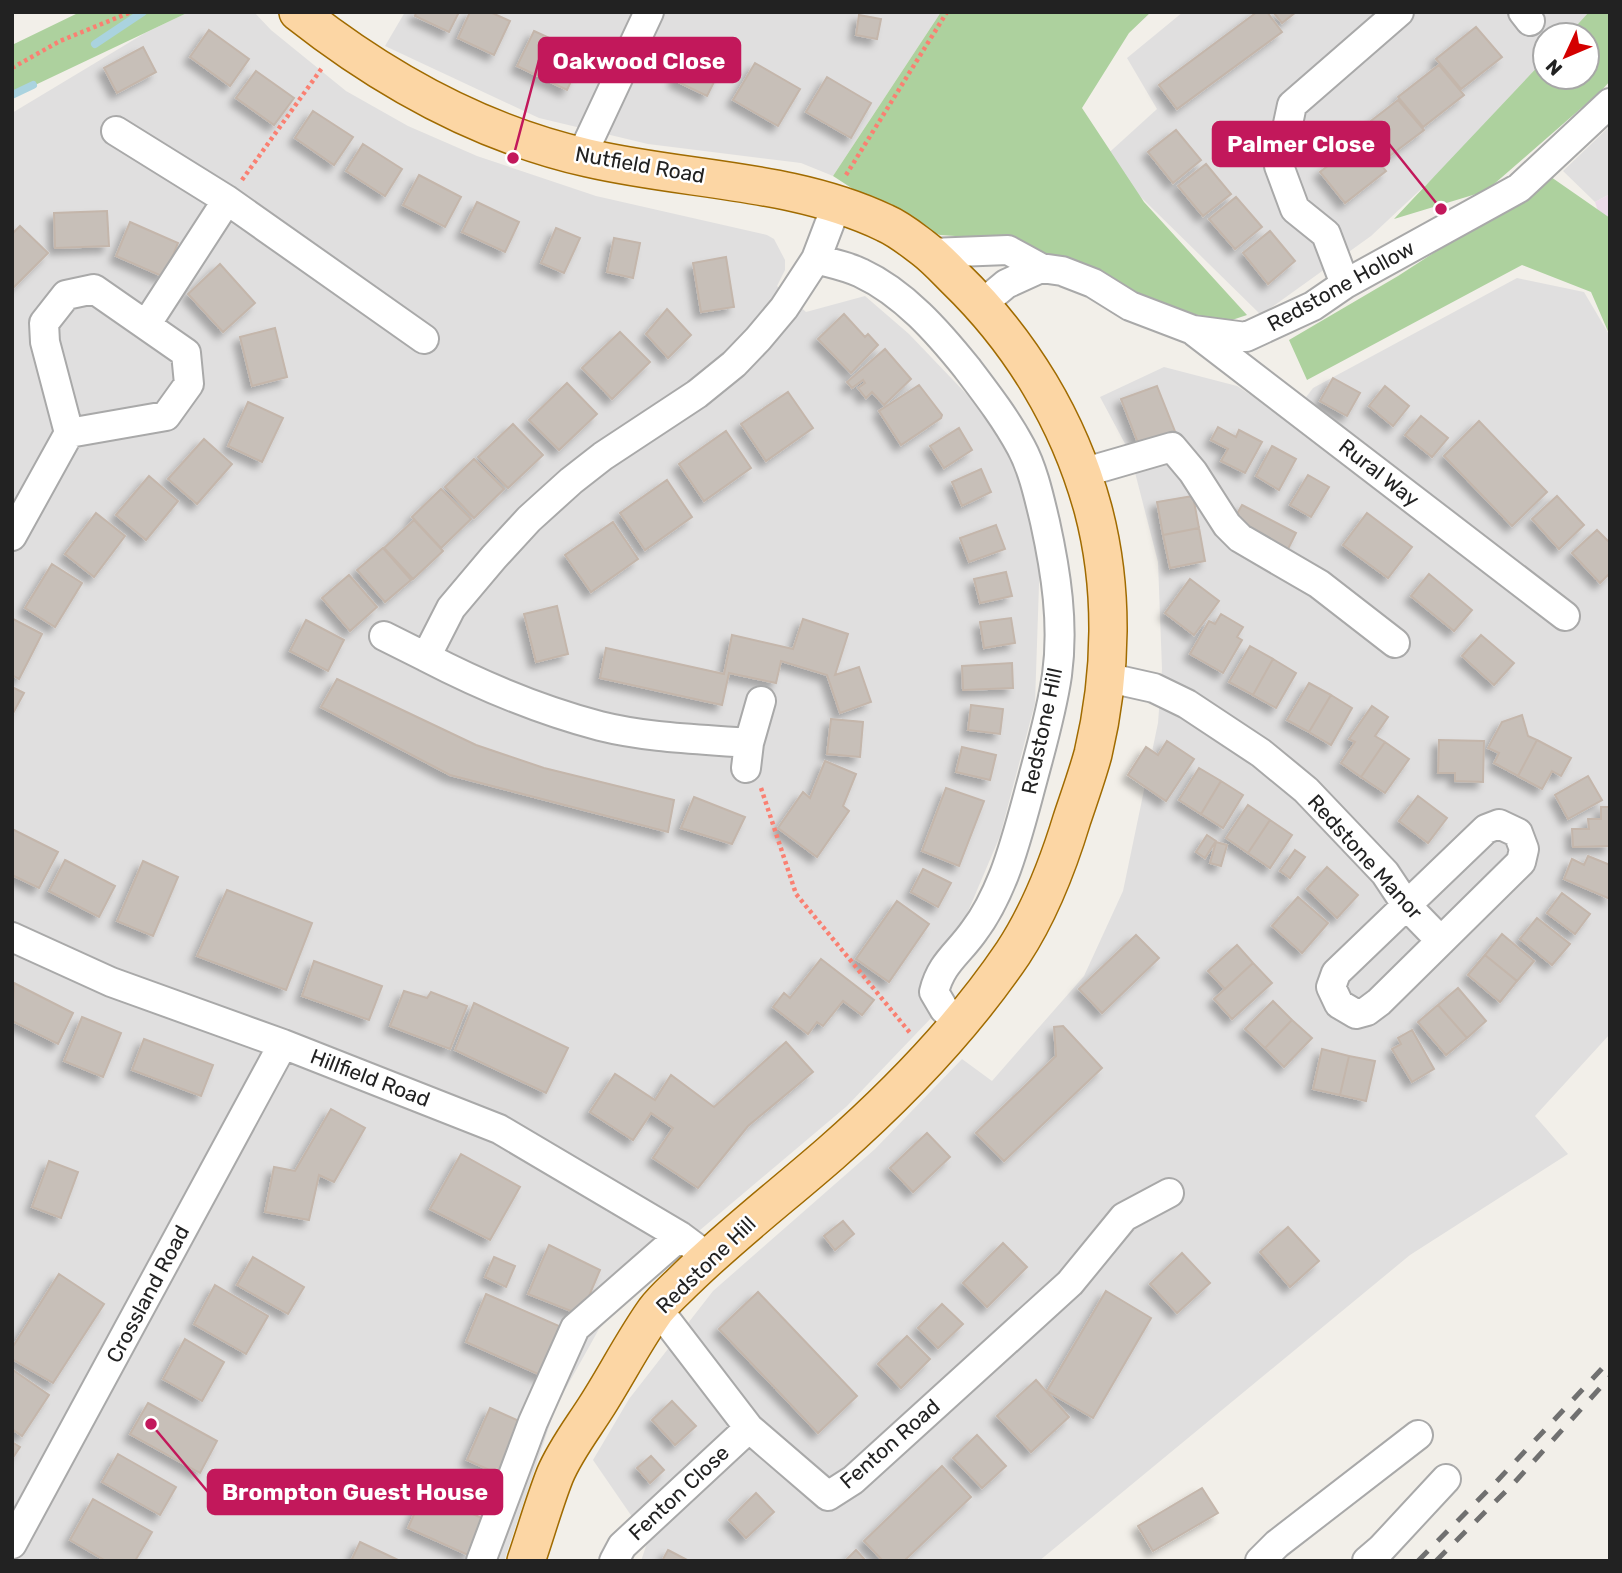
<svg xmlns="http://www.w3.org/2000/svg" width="1622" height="1573" viewBox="0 0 1622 1573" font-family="Rubik,sans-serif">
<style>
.residential{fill:#e0dfdf}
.industrial{fill:#ebdbe8}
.forest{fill:#add19e}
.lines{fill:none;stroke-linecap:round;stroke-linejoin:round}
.stream{stroke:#aad3df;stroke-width:8}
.building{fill:#c7bfb8;stroke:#c4b6ab;stroke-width:2;filter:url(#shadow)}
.minor-casing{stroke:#a9a9a9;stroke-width:32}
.major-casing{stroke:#a06b00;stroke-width:40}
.path{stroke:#fa8072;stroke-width:4.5;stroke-dasharray:3.5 3.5;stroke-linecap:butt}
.minor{stroke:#fff;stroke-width:28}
.major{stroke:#fcd6a4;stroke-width:37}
.rail{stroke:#707070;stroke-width:5;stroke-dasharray:14 14;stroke-linecap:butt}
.labels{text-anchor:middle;stroke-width:5;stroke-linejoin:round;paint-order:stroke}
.street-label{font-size:21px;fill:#222;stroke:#fff}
.leader{fill:none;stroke:#c2185b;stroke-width:2.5}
.callout-dot{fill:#c2185b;stroke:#fff;stroke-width:2.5}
.callout{fill:#c2185b;stroke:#c2185b;stroke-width:2.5}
.callout-label{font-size:23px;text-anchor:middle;font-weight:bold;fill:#fff}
</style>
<defs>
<filter id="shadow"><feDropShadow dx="-6" dy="6" stdDeviation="3.5" flood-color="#0004"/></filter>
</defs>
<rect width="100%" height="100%" fill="#f2efe9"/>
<!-- residential -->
<path class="residential" d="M189,12H254L271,30L346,91L408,126L477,156L596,196L767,235L774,239L785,260V270L777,286L806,312L865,296L909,334L975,403L1012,458L1040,555L1035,703L1000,836L961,928L934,1015L847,1106L661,1263L599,1329L556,1406L504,1561H12V113L145,33Z
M405,12H941L833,176L801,163L648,144L539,118L385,46Z
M1183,12H1610L1586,35H1545V73L1371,236L1261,315L1102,159L1157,109L1127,58Z
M1610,126V194L1595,202L1563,171Z
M1517,278L1584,292L1610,336V1034L1535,1116L1568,1154L1410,1255L1039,1561H641L648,1540L593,1460L629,1399L713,1291L875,1149L962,1059L992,1081L1084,976L1123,891L1158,723L1162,669L1158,562L1130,453L1100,397L1164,367L1237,386L1289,420L1313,388Z"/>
<!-- industrial -->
<path class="industrial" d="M1610,194V248L1595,202Z"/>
<!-- forest -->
<path class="forest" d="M80,12H189L12,96V45Z
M941,12H1151L1129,33L1082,108L1144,202L1247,315L1223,323L1109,287L1000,239L940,235L887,211L833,176Z
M1589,12H1610V81L1602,90L1486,191L1394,219L1545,59V77H1587V35H1568Z
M1551,177L1610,218V336L1591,292L1522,265L1307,380L1289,340L1398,276Z"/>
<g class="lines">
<!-- stream -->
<path class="stream" d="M95,44L143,12
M12,95L33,85"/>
</g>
<!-- building -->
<path class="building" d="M416,12H459L449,32L415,16Z
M470,12H490L510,21L494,55L458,38Z
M1257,12H1267L1282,32L1177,109L1159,85Z
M1273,12H1296L1282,23Z
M859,15L881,19L877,39L856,35Z
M1476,27L1502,57L1461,89L1436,59Z
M209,30L249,59L230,86L190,57Z
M534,31L584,54L567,90L517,66Z
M691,44L725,60L707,96L674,80Z
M143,47L156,72L117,93L104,68Z
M755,63L800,89L778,126L733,100Z
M1439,65L1464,95L1423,127L1398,97Z
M256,71L294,98L274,125L236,98Z
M827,77L871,103L851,138L806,112Z
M1398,100L1424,130L1383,161L1358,131Z
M313,111L353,137L334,165L295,138Z
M1176,130L1201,160L1173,183L1148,152Z
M1361,140L1386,171L1345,203L1320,172Z
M363,144L402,169L385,196L346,171Z
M1206,164L1231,194L1203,216L1178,186Z
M419,175L461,197L445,227L403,205Z
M1236,197L1262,227L1235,249L1209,219Z
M477,202L519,222L505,252L462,232Z
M107,211L109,246L55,248L54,213Z
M130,222L178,243L164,277L116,256Z
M20,226L48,253L12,289V234Z
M556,228L580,238L564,273L541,263Z
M1270,231L1295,261L1268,284L1243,253Z
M614,238L640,243L633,278L607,272Z
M726,257L734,307L701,312L693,263Z
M220,264L255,303L223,332L188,294Z
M667,309L691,335L668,358L646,334Z
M844,314L865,337L868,334L878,345L851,373L818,339Z
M275,328L287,377L252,386L240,337Z
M620,332L650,362L612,399L582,368Z
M885,349L911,379L884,405L872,392L866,398L858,388L865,383L863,380L852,388L847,382Z
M1333,378L1360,393L1347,416L1320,401Z
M567,383L597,414L559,450L529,420Z
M919,385L942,415L941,418L901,445L879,411Z
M1157,386L1176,434L1140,448L1121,399Z
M1385,386L1409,406L1393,426L1369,406Z
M788,392L813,428L766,461L741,424Z
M248,402L283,418L262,462L228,446Z
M1421,416L1448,438L1432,457L1405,435Z
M1479,421L1547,492L1512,526L1444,456Z
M513,424L543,455L508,488L478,457Z
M1218,427L1236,437L1239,430L1262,442L1245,473L1221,461L1228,449L1211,440Z
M959,428L972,450L944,468L930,446Z
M726,431L751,468L704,501L679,464Z
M204,439L232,464L197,504L168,479Z
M1272,446L1296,459L1279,490L1256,476Z
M474,459L504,489L474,518L445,487Z
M981,469L991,492L962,506L952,482Z
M1308,475L1329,487L1311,517L1290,505Z
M149,476L178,501L146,540L116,515Z
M667,480L692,517L645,550L620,513Z
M441,489L471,519L441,548L412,517Z
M1193,496L1199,528L1163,535L1157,502Z
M1557,496L1584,525L1559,549L1532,519Z
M1242,505L1296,533L1285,555L1233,521Z
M96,513L125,536L94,577L65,554Z
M1367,513L1412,547L1388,578L1343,545Z
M414,520L443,551L413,579L384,548Z
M613,522L638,559L591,592L565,555Z
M996,525L1005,549L969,562L960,538Z
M1199,528L1205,561L1170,568L1163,535Z
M1597,530L1610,543V573L1600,583L1572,553Z
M383,548L411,580L385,602L357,570Z
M52,564L82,583L55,627L25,608Z
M1006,572L1012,596L980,603L974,579Z
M1429,574L1472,610L1454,631L1411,596Z
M349,575L377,607L350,631L322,598Z
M1190,579L1219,601L1194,635L1165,613Z
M557,606L568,654L536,662L524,614Z
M1221,614L1243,627L1237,637L1242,640L1223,673L1190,654L1209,621L1215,624Z
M1011,618L1015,643L984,648L980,622Z
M13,619L42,634L19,679L12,675Z
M803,619L848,634L835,675L859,667L871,702L840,713L827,675L781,661L776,683L729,673L722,705L600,678L606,648L724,674L732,635L793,649Z
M306,620L344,640L328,671L290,651Z
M1481,635L1514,663L1494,685L1462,656Z
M1250,646L1273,659L1253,695L1229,682Z
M1273,659L1296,673L1276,708L1253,695Z
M1012,663L1013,688L963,690L962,666Z
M337,679L476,745L544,768L674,800L668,832L450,775L321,707Z
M1309,683L1331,695L1309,732L1287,720Z
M12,687L24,693L12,715Z
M1331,695L1352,708L1331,745L1309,732Z
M971,705L1003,709L1000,734L968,730Z
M1372,706L1388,717L1375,736L1385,742L1361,777L1341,763L1355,742L1349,739Z
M1522,715L1528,736L1537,740L1518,776L1494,763L1499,753L1488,748L1502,722Z
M831,719L863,722L860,757L827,754Z
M1439,740L1484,741L1483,782L1455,781V773H1438Z
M1537,740L1571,758L1561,776L1552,771L1542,789L1518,776Z
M1167,741L1194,759L1166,801L1128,775L1146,747L1158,755Z
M1385,742L1409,759L1385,793L1361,777Z
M962,747L996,755L990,780L956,772Z
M825,761L856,774L843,806L849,811L817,857L778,828L803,792L810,798Z
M1199,768L1221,781L1201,814L1179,800Z
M1588,776L1602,800L1568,819L1555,795Z
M1221,781L1243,795L1223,828L1201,814Z
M946,788L984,801L959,866L922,851Z
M1418,796L1447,818L1428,843L1399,821Z
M694,797L745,817L732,844L681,828Z
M1248,805L1270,820L1248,853L1226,838Z
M1601,807H1610V846L1573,847L1572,829H1589L1588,819H1601Z
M1270,820L1292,835L1270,868L1248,853Z
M12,829L58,852L39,888L12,875Z
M1207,835L1216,841L1205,858L1196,852Z
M1216,842L1227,845L1221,866L1210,863Z
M1295,850L1305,857L1290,878L1280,871Z
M1588,856L1610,865V899L1564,879L1572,859L1584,865Z
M65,860L115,886L99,917L49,891Z
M143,861L178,877L153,936L117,921Z
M1327,867L1358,895L1337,918L1307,889Z
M923,869L951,883L938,907L911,892Z
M227,890L312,923L286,990L197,956Z
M1562,893L1590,914L1575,934L1547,913Z
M1298,897L1328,923L1302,953L1272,926Z
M897,901L929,924L889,982L856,959Z
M1537,918L1570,944L1552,965L1520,939Z
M1502,934L1534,961L1517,981L1485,955Z
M1136,935L1159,958L1102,1013L1079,989Z
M1237,945L1253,963L1225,989L1208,971Z
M1485,955L1517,981L1500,1002L1468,975Z
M821,959L874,1000L862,1015L843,1001L823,1026L817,1022L808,1034L773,1007L784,993L790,998Z
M314,961L382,986L369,1020L302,996Z
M1253,963L1272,983L1232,1019L1214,999Z
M14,983L73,1013L58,1044L12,1021Z
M1458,988L1486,1021L1467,1038L1438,1005Z
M404,991L427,998L431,992L467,1006L450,1049L390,1026Z
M1273,1001L1292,1020L1265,1048L1245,1029Z
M474,1003L568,1048L546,1093L455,1050Z
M1438,1005L1467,1038L1446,1055L1418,1022Z
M82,1017L121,1033L103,1077L64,1061Z
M1292,1020L1312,1038L1284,1067L1265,1048Z
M1063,1026L1102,1068L1004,1161L976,1133L1056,1056L1054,1027Z
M1412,1030L1434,1069L1412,1082L1392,1049L1401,1044L1398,1038Z
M144,1039L213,1065L201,1096L132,1070Z
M786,1042L813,1072L748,1126L698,1188L653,1158L673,1128L651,1113L633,1140L590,1112L615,1074L655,1100L671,1075L714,1107Z
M1322,1049L1349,1056L1340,1095L1313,1089Z
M1349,1056L1375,1061L1366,1101L1340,1095Z
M331,1109L365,1128L334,1182L319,1175L309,1220L265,1212L274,1167L295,1171Z
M927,1133L950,1157L913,1192L890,1168Z
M461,1154L520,1187L490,1240L430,1209Z
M49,1161L78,1172L61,1218L32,1207Z
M843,1221L854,1234L835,1250L824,1236Z
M1288,1227L1319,1261L1290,1287L1260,1252Z
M1003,1243L1027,1267L987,1307L963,1283Z
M549,1245L600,1270L581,1315L528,1294Z
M1182,1253L1210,1283L1177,1313L1150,1284Z
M253,1257L304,1287L288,1314L237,1285Z
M494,1257L515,1266L506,1287L485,1277Z
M59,1274L104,1304L53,1383L12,1359V1348Z
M215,1285L268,1316L246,1354L194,1324Z
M1106,1291L1151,1318L1093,1418L1047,1391Z
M758,1292L857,1396L818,1433L719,1329Z
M486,1294L568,1330L547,1378L466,1342Z
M942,1304L963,1324L938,1348L918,1328Z
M907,1336L930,1359L901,1388L878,1364Z
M185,1339L224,1362L202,1401L163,1379Z
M13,1370L49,1395L22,1436L12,1429Z
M1036,1380L1069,1417L1031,1452L997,1416Z
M672,1401L696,1426L675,1445L652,1420Z
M148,1403L217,1441L200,1473L130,1434Z
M490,1408L528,1425L505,1477L467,1460Z
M977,1435L1006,1466L982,1488L953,1458Z
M12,1442L20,1447L12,1459Z
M118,1454L176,1487L160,1515L102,1482Z
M651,1456L664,1470L650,1483L637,1468Z
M942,1466L971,1497L904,1561H883L864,1541Z
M1202,1488L1218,1513L1153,1551L1138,1526Z
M424,1492L484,1519L468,1555L408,1528Z
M756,1493L774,1512L746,1538L729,1520Z
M93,1499L152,1532L135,1561H106L70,1540Z
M360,1542L398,1560V1561H351Z
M668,1550L689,1561H662Z
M856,1550L866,1561H845Z"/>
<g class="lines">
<!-- minor casing -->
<g class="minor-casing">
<path id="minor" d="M1523,12L1530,21
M116,131L227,200L424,339
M581,157L649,12
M930,253L1008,250L1041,268L1062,271L1093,283L1130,306L1193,330L1246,337L1313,306L1345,284L1519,188L1610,103
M816,259C830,263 847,266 861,273C904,293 938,332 967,368C986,393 1006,419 1021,447C1033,469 1039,497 1045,522C1056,572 1064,624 1057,675C1052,710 1042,744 1033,778C1024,811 1016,844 1004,875C996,895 987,914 974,931C958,954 941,963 934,992L944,1009L958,1023
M1345,284L1326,234L1295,209L1279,166L1292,105L1399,12
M982,304L1006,284L1041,268
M146,325L227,200
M1195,332L1565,616
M1082,473L1172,447L1193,472L1227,525L1240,538L1319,584L1395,643
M12,536L69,433L45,342L44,323L66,295L94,289L186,353L189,384L166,416L69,433
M384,636L426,657
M1105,677L1154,688L1187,704L1261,753L1306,790L1385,873L1407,906L1441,941
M749,743C699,739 648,738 600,726C539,710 482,686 426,657L451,608L494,557L529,519L571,481L603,456L697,394L734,364L758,339L784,308L816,259L837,204
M746,768L749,743L761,701
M1499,824L1518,833L1524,849L1521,862L1379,1002L1367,1011L1356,1014L1339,1004L1331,987L1336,973L1486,829Z
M12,937L111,982L283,1044L499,1129L680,1236L708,1257
M657,1308L749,1428L828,1496L853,1480L1070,1283L1124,1217L1169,1193
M12,1544L283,1044
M481,1561L533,1422L575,1328L680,1236
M614,1561L622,1546L749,1428
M1260,1561L1277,1544L1418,1435
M1367,1561L1381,1549L1446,1479"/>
</g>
<!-- major casing -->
<g class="major-casing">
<path id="major" d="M298,12C383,79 482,134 588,158C687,181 793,179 885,223C899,229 911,239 923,248C935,257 945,268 956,279C1021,342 1069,421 1093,509C1114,588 1112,674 1093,754C1087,776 1079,798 1072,819C1058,865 1040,912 1013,953C963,1027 898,1094 831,1153C783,1195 732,1234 686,1279C676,1289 664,1299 655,1311C633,1342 616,1376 596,1407C582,1429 565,1451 555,1475C544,1503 536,1532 526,1561"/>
</g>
<!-- path -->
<path class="path" d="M12,68L60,41L131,12
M846,175L947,12
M242,180L322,68
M761,788L796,894L911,1034"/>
<!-- minor -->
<use href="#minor" class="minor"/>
<!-- major -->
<use href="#major" class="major"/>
<!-- rail -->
<path class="rail" d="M1418,1561L1498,1480L1610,1360
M1436,1561L1514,1483L1610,1377"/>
</g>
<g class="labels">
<!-- street labels -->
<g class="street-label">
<text transform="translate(640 165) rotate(10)" y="7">Nutfield Road</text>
<text transform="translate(1341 286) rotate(-29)" y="7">Redstone Hollow</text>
<text transform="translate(1379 473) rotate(38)" y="7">Rural Way</text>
<text transform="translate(1042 731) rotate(-78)" y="7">Redstone Hill</text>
<text transform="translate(1365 857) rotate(48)" y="7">Redstone Manor</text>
<text transform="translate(370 1078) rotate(21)" y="7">Hillfield Road</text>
<text transform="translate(706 1265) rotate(-44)" y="7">Redstone Hill</text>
<text transform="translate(148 1294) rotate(-62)" y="7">Crossland Road</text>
<text transform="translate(890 1444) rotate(-41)" y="7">Fenton Road</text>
<text transform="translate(679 1493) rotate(-43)" y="7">Fenton Close</text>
</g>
</g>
<!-- callouts -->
<path class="leader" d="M513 158L539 60M1441 209L1389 144M151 1424L208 1492"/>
<g class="callout-dot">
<circle cx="513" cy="158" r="7"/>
<circle cx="1441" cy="209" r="7"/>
<circle cx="151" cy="1424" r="7"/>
</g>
<g class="callout">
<rect x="539" y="38" width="201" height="44" rx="7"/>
<rect x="1213" y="122" width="176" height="44" rx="7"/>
<rect x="208" y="1470" width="294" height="44" rx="7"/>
</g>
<g class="callout-label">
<text x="639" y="69">Oakwood Close</text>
<text x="1301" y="152">Palmer Close</text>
<text x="355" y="1500">Brompton Guest House</text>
</g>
<!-- border -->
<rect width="1622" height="1573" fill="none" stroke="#222222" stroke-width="28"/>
<!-- north arrow -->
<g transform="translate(1566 56) rotate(226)"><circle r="33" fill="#ffffff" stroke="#a7a7a7" stroke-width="2"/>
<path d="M0-5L12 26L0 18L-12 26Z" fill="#d40000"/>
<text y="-10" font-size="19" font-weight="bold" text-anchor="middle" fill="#222222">N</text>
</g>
</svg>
